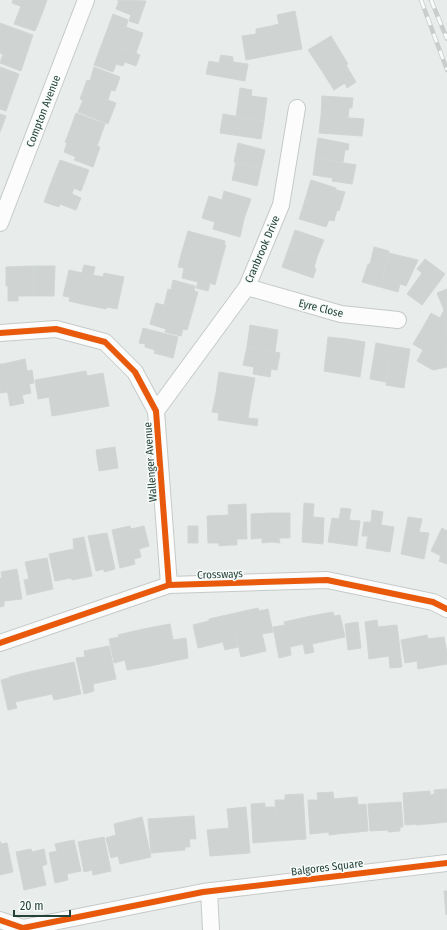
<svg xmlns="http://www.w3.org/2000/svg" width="447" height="930" viewBox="0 0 447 930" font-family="'Fira Sans Condensed',sans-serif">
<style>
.building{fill:#cfd4d2;stroke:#d1d6d4}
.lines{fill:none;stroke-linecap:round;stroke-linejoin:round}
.minor-casing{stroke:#c5cac8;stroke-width:18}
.minor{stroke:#fcfcfc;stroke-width:16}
.rail-casing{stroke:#c9cdcc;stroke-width:4.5}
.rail{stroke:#f7fbf9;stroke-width:3;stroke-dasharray:9;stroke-linecap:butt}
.cycleway-casing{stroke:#f7fbf9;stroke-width:8}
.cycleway{stroke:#e8590c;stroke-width:6}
.labels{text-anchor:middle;stroke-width:3;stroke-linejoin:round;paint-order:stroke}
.street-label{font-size:11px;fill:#24423a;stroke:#f7fbf9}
</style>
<rect width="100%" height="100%" fill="#e8edeb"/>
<!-- building -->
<path class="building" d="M13,0H47L42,14L12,3Z
M117,0L146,1L138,24L129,21L131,15L116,9L119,1Z
M21,6L42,14L35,31L14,24Z
M295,11L302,49L276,54L271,26L279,24L277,15Z
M113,14L128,20L126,27L143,33L136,53L103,41Z
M0,23L33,35L27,53L0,43Z
M271,26L276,54L246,60L242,36L256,34V29Z
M331,36L342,54L320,68L308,50Z
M103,41L140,55L136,66L125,62L123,66L116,64L113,72L94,65Z
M0,43L27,53L21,71L0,63L3,54L0,53Z
M342,54L348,64L346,65L356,82L347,88L345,83L334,90L320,68Z
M221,55L233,57V62L248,64L245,81L206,74L209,61L219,63Z
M0,67L19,74L13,91L0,87Z
M94,67L120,77L115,91L111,90L108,100L83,91L87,80L90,81Z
M0,87L13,91L6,111L0,109Z
M240,88L252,90L251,96L267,98L264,121L236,117Z
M83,91L116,103L108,124L78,112L83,100L80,99Z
M322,96L353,98L352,108H349L348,118L321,116Z
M76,113L105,124L97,146L68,135Z
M0,114L6,116L0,132Z
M223,114L264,121L261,139L220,133Z
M321,116L364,119L362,136L319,133Z
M68,135L100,147L93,167L74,160L76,157L64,152L67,143L65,142Z
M318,138L349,144L348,150H345L343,162L315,158Z
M238,143L265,150L261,168L234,162Z
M315,158L356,165L352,184L332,181L333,178L313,175Z
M60,160L89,170L81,191L52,180Z
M236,162L261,168L257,186L232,180Z
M52,180L74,188L72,194L81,198L76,210L60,204L59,207L44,202Z
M311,180L336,188V190L345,192L339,211L305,200Z
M224,191L251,199L244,219L205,208L209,196L222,200Z
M305,200L337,210L334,221L329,220L326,227L299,219Z
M205,208L244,219L240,237L213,229L215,222L202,218Z
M295,230L324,240L317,257L289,247Z
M188,231L225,241L224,245H226L220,266L181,255Z
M289,247L317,257L314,268L316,269L313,278L282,267Z
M374,247L389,251L380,287L362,282L368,264H370Z
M389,253L418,260L406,286L400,284L398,292L380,287Z
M181,255L220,266L215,285L210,283L208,291L196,288L198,282L182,278L184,268L178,267Z
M425,259L445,274L422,305L407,294L422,273L417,269Z
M84,265L95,267L86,305L69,301L70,297L63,296L69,270L82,273Z
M34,266V296H18V301H8V286H6V267Z
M34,266H55L54,296H34Z
M104,273L124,277L117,309L107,307L106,309L86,305L93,275L103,277Z
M173,280L195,286L194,291L198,292L192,313L164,305L168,289L171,290Z
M447,289V344L422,329L431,313L440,318L444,310L437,293Z
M156,303L192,313L187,330L183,329L181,336L165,332L166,329L150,324Z
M250,325L278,330L275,352L247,347Z
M143,328L178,337L173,358L154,353L155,350L145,347V344L139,343Z
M422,329L447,344V367L433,370L417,361L423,350L413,344Z
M328,337L347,339L342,374L324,371Z
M347,339L365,342L360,377L342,374Z
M376,343L392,346L386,382L370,379Z
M392,346L410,349L404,388L386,385Z
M247,347L280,353L277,370L271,369L270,377L253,374L254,367L243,365Z
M25,359L27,371L32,370L34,383L29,384L31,393L22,395L24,403L10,406L3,364Z
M0,364H3L8,392L0,393Z
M86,371L87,376L103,373L109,406L70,413L64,375Z
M219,372L255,378L251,399L216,393Z
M64,375L70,413L52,416L49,397L38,399L35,380Z
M216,393L251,399L248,418L258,419L257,426L218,420L219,413L212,412Z
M115,447L118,468L99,471L96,450Z
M304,503L314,504L313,517L324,518L323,544L302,542Z
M246,504L247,539H237V545H230L228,505Z
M341,508L351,509L349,520L360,521L357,546L328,542L332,518L339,519Z
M372,510L383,512L381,525L394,527L390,552L366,548L368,536H362L364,522H371Z
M270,513H290V538H279L280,543L271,542Z
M270,513L271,542L262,543V538L251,539V514Z
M229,515L230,545L219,546V543H208L207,516Z
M408,517L422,519L419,532L429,533L424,559L401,554Z
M130,526L131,529L144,526L149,546L139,549L141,557L134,559L135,564L120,568L112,530Z
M188,526H198V543H188Z
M442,528L447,531V564L439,561L441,556L431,551Z
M107,533L115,569L104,572V569L96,571L88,536Z
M84,537L92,576L72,580L71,578L55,581L49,554L74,549L73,539Z
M47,558L53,589L27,595L24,580L29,579L25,562Z
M17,569L22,599L4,601V606L0,607V578H2L1,572Z
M258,608L259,611L268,609L273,632L262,634L266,651L241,657L231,614Z
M333,612L334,616L340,615L345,637L312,644L306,617Z
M231,614L238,647L225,650L223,642L198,648L193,625L209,621V619Z
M306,617L314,652L305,654L303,644L290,647L291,655L279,658L273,627L285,625L284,622Z
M377,620L378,627L397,625L402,667L390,668L389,656L369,659L365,622Z
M358,622L361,648L348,650L345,624Z
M170,624L173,640L186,638L188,658L150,666L143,629Z
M143,629L150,666L127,670L125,660L114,663L109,639L119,637L118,635Z
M427,635L428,639L444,637L447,653V664L418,669L417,661L405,663L401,640Z
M109,646L116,679L93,684L94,691L84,694L76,658L85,657L84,651Z
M74,662L81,694L54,700L52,694L38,697L33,671Z
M33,671L38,697L15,702L17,708L8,710L1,680L9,678V677Z
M447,789V822L438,823L434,790Z
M430,791V795L435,794L438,823L416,825V824L405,825L403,793Z
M333,792L337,834L329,835V832L310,834L308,800H318L317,793Z
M303,794L306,839L278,841L275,800H285V795Z
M357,797L358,805L366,804L368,831L337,834L333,799Z
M401,802L403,827H400V831L388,832V830L370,831L368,804Z
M265,803V807H276L278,841L253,843L251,804Z
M246,807L250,853L210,856L207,830L229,828L227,809Z
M194,816L196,839H189L190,847H185V850L151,853L148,819Z
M142,817L151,857L120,864L118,856L111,858L106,838L116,835L114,824Z
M104,837L111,871L93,875L92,870L84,872L78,842Z
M74,840L81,871L67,874L68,880L55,883L49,853L57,851L55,844Z
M0,841L1,844L7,843L13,872L0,875Z
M31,849L32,852L44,849L47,864L42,866L46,885L24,890L16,852Z
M444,891H447V914L446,915Z"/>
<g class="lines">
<!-- minor casing -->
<g class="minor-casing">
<path id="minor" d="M0,223L86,0
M247,287L341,314L398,320
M0,333L56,329L105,342L135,372L156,411L169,585
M156,411L247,287L281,205L297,108
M0,643L169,585L327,580L433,602L447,609
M209,891L211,930
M0,920L23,928L203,892L447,863"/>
</g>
<!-- minor -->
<use href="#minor" class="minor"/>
<!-- rail casing -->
<g class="rail-casing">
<path id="rail" d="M421,0L447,70
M431,0L447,39"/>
</g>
<!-- rail -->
<use href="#rail" class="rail"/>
<!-- cycleway casing -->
<g class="cycleway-casing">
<path id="cycleway" d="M0,333L56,329L105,342L135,372L156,411L169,585
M0,643L169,585L327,580L433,602L447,609
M0,920L23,928L203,892L447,863"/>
</g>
<!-- cycleway -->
<use href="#cycleway" class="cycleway"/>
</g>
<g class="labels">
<!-- street labels -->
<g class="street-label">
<text transform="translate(43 111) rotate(-69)" y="4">Compton Avenue</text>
<text transform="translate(262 249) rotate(-67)" y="4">Cranbrook Drive</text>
<text transform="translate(321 308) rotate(14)" y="4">Eyre Close</text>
<text transform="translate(150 462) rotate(-94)" y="4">Wallenger Avenue</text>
<text transform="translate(220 574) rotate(-2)" y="4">Crossways</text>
<text transform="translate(327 867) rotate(-7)" y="4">Balgores Square</text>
</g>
</g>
<!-- scale -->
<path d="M14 910v6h56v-6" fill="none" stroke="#24423a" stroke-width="2"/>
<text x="20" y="910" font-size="12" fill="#24423a" stroke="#f7fbf9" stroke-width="3" paint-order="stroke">20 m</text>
</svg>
